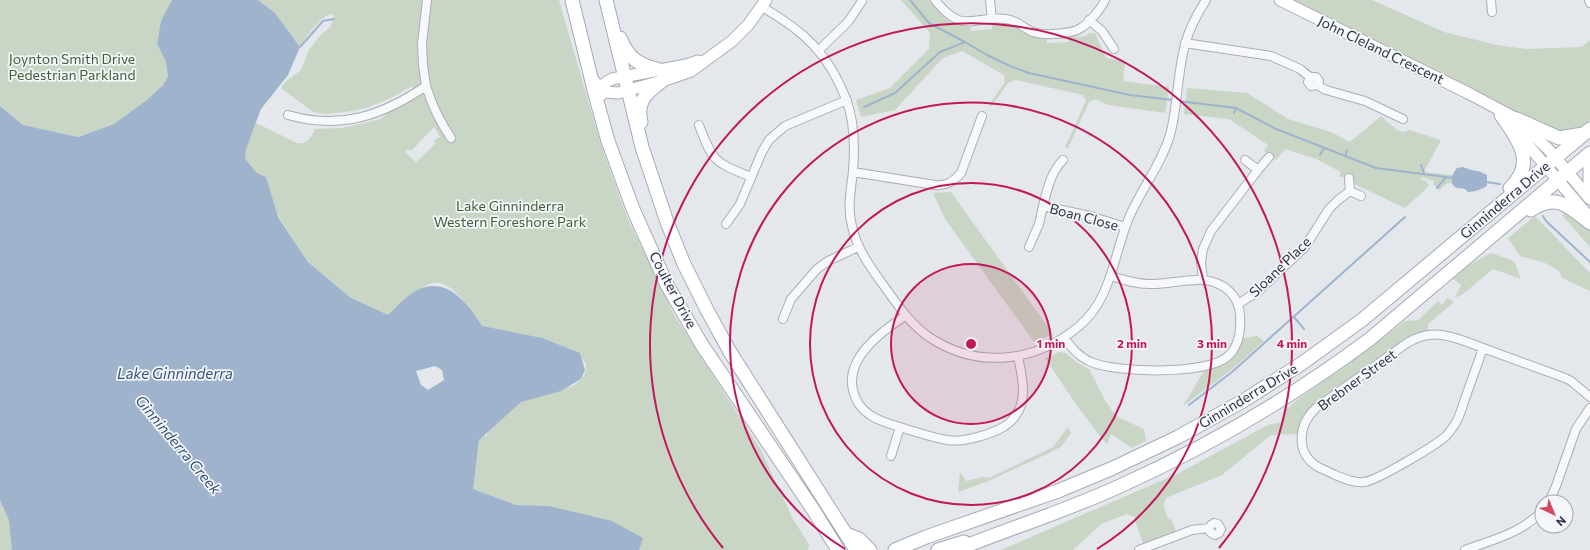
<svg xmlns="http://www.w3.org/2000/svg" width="1590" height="550" viewBox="0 0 1590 550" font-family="Commissioner,sans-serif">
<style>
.green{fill:#c9d6c5;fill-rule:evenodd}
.water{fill:#9fb4cc;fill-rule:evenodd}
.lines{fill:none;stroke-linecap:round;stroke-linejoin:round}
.stream{stroke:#9fb4cc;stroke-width:2}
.street-casing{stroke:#a9aeb7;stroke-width:10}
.secondary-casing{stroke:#a9aeb7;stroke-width:13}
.primary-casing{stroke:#a3abb8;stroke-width:15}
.street{stroke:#f7f8fa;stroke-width:8}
.secondary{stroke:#fff;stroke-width:11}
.primary{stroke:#fff;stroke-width:13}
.ring{fill:none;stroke:#c2185b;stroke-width:2}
.labels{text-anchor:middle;stroke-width:3.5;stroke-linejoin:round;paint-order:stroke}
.street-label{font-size:14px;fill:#2b3445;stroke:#f4f6f9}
.park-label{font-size:14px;fill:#3f6138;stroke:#f4f6f9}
.water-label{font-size:15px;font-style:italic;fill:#34527a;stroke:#f4f6f9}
.centre{fill:#c2185b;stroke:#f4f6f9;stroke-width:2}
.ring-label{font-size:12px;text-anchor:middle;font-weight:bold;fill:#c2185b;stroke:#f4f6f9;stroke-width:3.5;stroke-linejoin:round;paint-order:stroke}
</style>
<rect width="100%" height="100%" fill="#e4e7ec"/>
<!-- green -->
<path class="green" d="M0,0H173L161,25L158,35L159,48L166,62L168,77L155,95L114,124L77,137L23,125L0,106Z
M258,0H559L601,145L627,217L674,315L761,450L793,519L809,544L808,550H635L549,506L516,505L472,489L479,440L484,435L487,437V429L509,403L570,387C581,382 587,375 586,363L580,357L481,328C474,311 445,268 423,288C413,297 406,311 398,321L361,304L357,300H354L353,303L351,298L308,262L248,169L243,152L256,123L297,143C308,145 311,136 315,129L342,128L381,119C385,113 408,102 416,97L412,86L391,98L366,108L353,111L326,114L313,112L281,88L286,81L301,70L309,50L318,38L331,26L334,16L332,14C321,15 305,38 300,47L275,13ZM434,127L440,137L433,141L436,143L416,162L405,152L408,149L410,151L412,150Z
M901,0H929C942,16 948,26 970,27L971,31L992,29V24H1009L1015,26L1032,37L1047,39V43L1069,42V37L1086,36L1089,33H1095L1106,58L1125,61L1123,81L1169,87L1165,113L1108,105L1096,99L1089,102L1068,148L1065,147L1086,101L1083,95L1016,80L1008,83L991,107L989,105L1005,82L1004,75L962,51L943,58L895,110L861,117L856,100L890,88L929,49L930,33Z
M1291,0H1372L1444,32L1497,45L1526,49L1582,47L1590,40V120L1581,127L1565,135L1515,112L1471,88Z
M1187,88L1247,93L1288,119L1331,132L1350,142L1381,116L1397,130L1403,132L1409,130L1441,140L1424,172L1453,175L1451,182L1453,184L1448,183L1439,190L1433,184L1434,181L1422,177L1421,179L1426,181L1429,186L1405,208L1352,183L1349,176L1339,177L1341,172L1316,159L1285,149L1276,160L1264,151L1268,145L1229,119L1184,114Z
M951,192L1053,334L1034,342L945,219L933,193Z
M1569,211L1590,230V247L1562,215Z
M1535,216L1590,273V291L1562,278L1559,271L1545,263L1520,256L1508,238Z
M1491,253L1514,261L1521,279L1493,269L1463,294L1455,298L1461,285L1453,279L1469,265Z
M1448,298L1454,302L1428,324V330L1413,336L1331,393L1308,411L1300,423L1298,434L1271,435L1222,475L1166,498L1163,505L1169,520L1171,519L1177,533L1144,546L1134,517L1127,514L1101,524L1073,550H1001L1179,473L1268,425L1281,422L1284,411L1301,397L1346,366L1405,321L1418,320L1438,301L1442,305Z
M1257,336L1264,341L1231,370L1183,406L1205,369C1229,364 1232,360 1243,338Z
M1059,352L1066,353L1076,362L1089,369L1106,402L1116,416L1144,429L1146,441L1132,448L1111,434L1107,445L1080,410L1045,358Z
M1068,427L1071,433L1061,447L1047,454L986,482L958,492L960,472L966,481L982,477L989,478L1053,447Z
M0,498L29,550H0Z"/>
<!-- water -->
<path class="water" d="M172,0H258L275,13L300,47L288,75L261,109L246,149L245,159L257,173L266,177L278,217L308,262L351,298L388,315C396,308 403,299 411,294C443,272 466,300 482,326L542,338L580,353L585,370L581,379L561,391L521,402L479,440L473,489L516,505L549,506L612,521L643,538L639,550H12L9,520L0,500V106L23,125L78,137L114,124L147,100L162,86L168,77L166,62L157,44L161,21ZM435,366L442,370L444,380L428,390L421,385L416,371Z
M1463,167C1471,171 1480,170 1487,175V186C1482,189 1474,192 1468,192L1465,189C1462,188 1458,189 1455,187C1448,182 1453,173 1457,168Z"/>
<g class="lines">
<!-- stream -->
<path class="stream" d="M910,0L929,23L965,42
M300,47L323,21L334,19
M1178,101L1236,108L1276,129L1376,168L1454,178
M864,107L895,93L940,52L965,42L987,55L1010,66L1029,73L1130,95L1173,100
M1234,113L1236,108
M1320,155L1324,148
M1345,156L1347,150
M1421,165L1424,173
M1486,182L1500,184
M1437,188L1446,177
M1543,216L1546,221L1590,262
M1294,317L1304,329
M1189,405L1232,372L1405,217"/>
<!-- street casing -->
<g class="street-casing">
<path id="street" d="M935,0C964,36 971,15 1006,19C1017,20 1023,28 1033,32C1044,36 1072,34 1081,28C1090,22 1101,9 1105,0
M990,0L992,20
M1491,0L1492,12
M1589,0L1590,3
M762,7C804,31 828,53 846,99C855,122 855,147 853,171C851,190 847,208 852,226C857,249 870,267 884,286C897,304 910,324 929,337C977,369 1034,363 1078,327C1115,297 1113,248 1133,209C1145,184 1162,162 1170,135C1178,106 1177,74 1185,45C1189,28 1197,14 1206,0
M1089,20L1102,31L1114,49
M1185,43L1271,56L1300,69L1310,77H1316L1319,81L1317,85
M819,50L848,22L862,1
M1310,77L1308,82L1311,86L1317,85L1326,90L1365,101L1403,119
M426,86C432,105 440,122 451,138
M288,115C340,130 382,116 426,86L423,65L422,44L427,0
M699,125C713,163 715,162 751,177
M1245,160L1258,170L1269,157
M853,172L935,185C946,186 953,182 961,173L982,116
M1350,191L1361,196
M1043,206C1047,190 1051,172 1063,160
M726,224L740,204L762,152L769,140L785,126L847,100
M1029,247L1039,224L1043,206L1090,216L1125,227
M1203,280L1201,262L1203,249L1211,231L1258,170
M1238,304L1257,292L1305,247L1329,209L1338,200L1350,191L1349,178
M905,316C882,331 845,358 853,390C855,400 861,409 870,415C880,422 894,425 906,429C920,433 933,438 947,440C963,443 992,434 1005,426C1011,422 1016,416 1019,410C1027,393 1021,373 1018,356
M783,319L791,299L817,269L828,261L858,247
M1064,338C1071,347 1079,357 1091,362C1117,373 1205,375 1227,357C1239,347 1241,329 1240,315C1239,300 1230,288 1216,283C1197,275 1170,285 1150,284C1136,284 1124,280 1111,276
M1483,348C1477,366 1470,384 1464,402C1461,410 1459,420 1453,427C1451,430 1448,434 1446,436C1435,446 1376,481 1364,482C1354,483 1345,479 1335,475C1330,472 1324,470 1318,467C1295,453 1298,425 1316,408L1407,343C1417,337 1430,333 1442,335C1456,337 1470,343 1483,348C1511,358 1538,368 1565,378L1571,381L1590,397
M891,456L900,427
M1549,502L1556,486L1576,429L1590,408
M1139,550L1192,530L1209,528L1211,525L1214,523L1218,524L1221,529L1219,533L1215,535L1210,532L1209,528
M1465,550C1492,540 1522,533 1542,511"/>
</g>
<!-- secondary casing -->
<g class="secondary-casing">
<path id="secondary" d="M1280,0L1470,94L1517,119L1549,150L1590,199
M592,79L604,92L618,93L662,81L691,71L732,41L748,25L766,0
M601,95C600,86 604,83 612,79L686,65L698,61
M1516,131L1590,218"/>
</g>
<!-- primary casing -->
<g class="primary-casing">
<path id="primary" d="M572,0L595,94L608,141L633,209L667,285L702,345L814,511L838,550
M606,0L642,147L667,222L684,264L707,310L730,352L856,550
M620,38C629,59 638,65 660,70
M1501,115C1518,139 1537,163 1510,188
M1517,119L1559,138L1583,134
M641,122C636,101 646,93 662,81
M1590,167V189
M1531,210C1556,192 1570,207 1590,223
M846,534L859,539L870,550
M895,550L926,537L1058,491L1113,468L1178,437L1243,401L1301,364L1362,320L1590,129
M938,550L964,542
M956,550C1010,528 1066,511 1120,486C1209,446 1291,398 1370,339L1590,153"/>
</g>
<!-- street -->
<use href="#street" class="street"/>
<!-- secondary -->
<use href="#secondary" class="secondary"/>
<!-- primary -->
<use href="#primary" class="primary"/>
</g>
<!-- distance rings -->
<circle cx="971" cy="344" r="80" fill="#c2185b" fill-opacity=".12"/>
<g class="ring">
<circle cx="971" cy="344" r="80"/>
<circle cx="971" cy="344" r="161"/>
<path d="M845 549A241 241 0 1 1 1097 549"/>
<path d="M723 548A321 321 0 1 1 1219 548"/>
</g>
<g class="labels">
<!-- street labels -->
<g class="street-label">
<text transform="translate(1381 50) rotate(26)" y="5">John Cleland Crescent</text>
<text transform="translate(1505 200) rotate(-40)" y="5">Ginninderra Drive</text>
<text transform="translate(1084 217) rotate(15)" y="5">Boan Close</text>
<text transform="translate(1280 267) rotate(-44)" y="5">Sloane Place</text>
<text transform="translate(673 290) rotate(62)" y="5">Coulter Drive</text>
<text transform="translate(1357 380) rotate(-36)" y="5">Brebner Street</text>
<text transform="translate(1248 396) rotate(-31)" y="5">Ginninderra Drive</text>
</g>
<!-- park labels -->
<g class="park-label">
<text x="72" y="64">Joynton Smith Drive<tspan x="72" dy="16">Pedestrian Parkland</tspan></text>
<text x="510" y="211">Lake Ginninderra<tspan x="510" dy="16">Western Foreshore Park</tspan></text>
</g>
<!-- water labels -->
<g class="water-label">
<text x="175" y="379">Lake Ginninderra</text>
<text transform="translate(178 445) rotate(50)" y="5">Ginninderra Creek</text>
</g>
</g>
<circle cx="971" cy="344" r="6" class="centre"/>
<g class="ring-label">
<text x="1051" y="348">1 min</text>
<text x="1132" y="348">2 min</text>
<text x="1212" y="348">3 min</text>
<text x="1292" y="348">4 min</text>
</g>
<!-- north arrow -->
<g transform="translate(1554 514) rotate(136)"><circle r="19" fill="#f4f6f9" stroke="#a4a8b1"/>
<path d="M0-3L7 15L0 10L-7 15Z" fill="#d1495b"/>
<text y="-6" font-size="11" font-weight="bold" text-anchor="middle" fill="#2b3445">N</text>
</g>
</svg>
